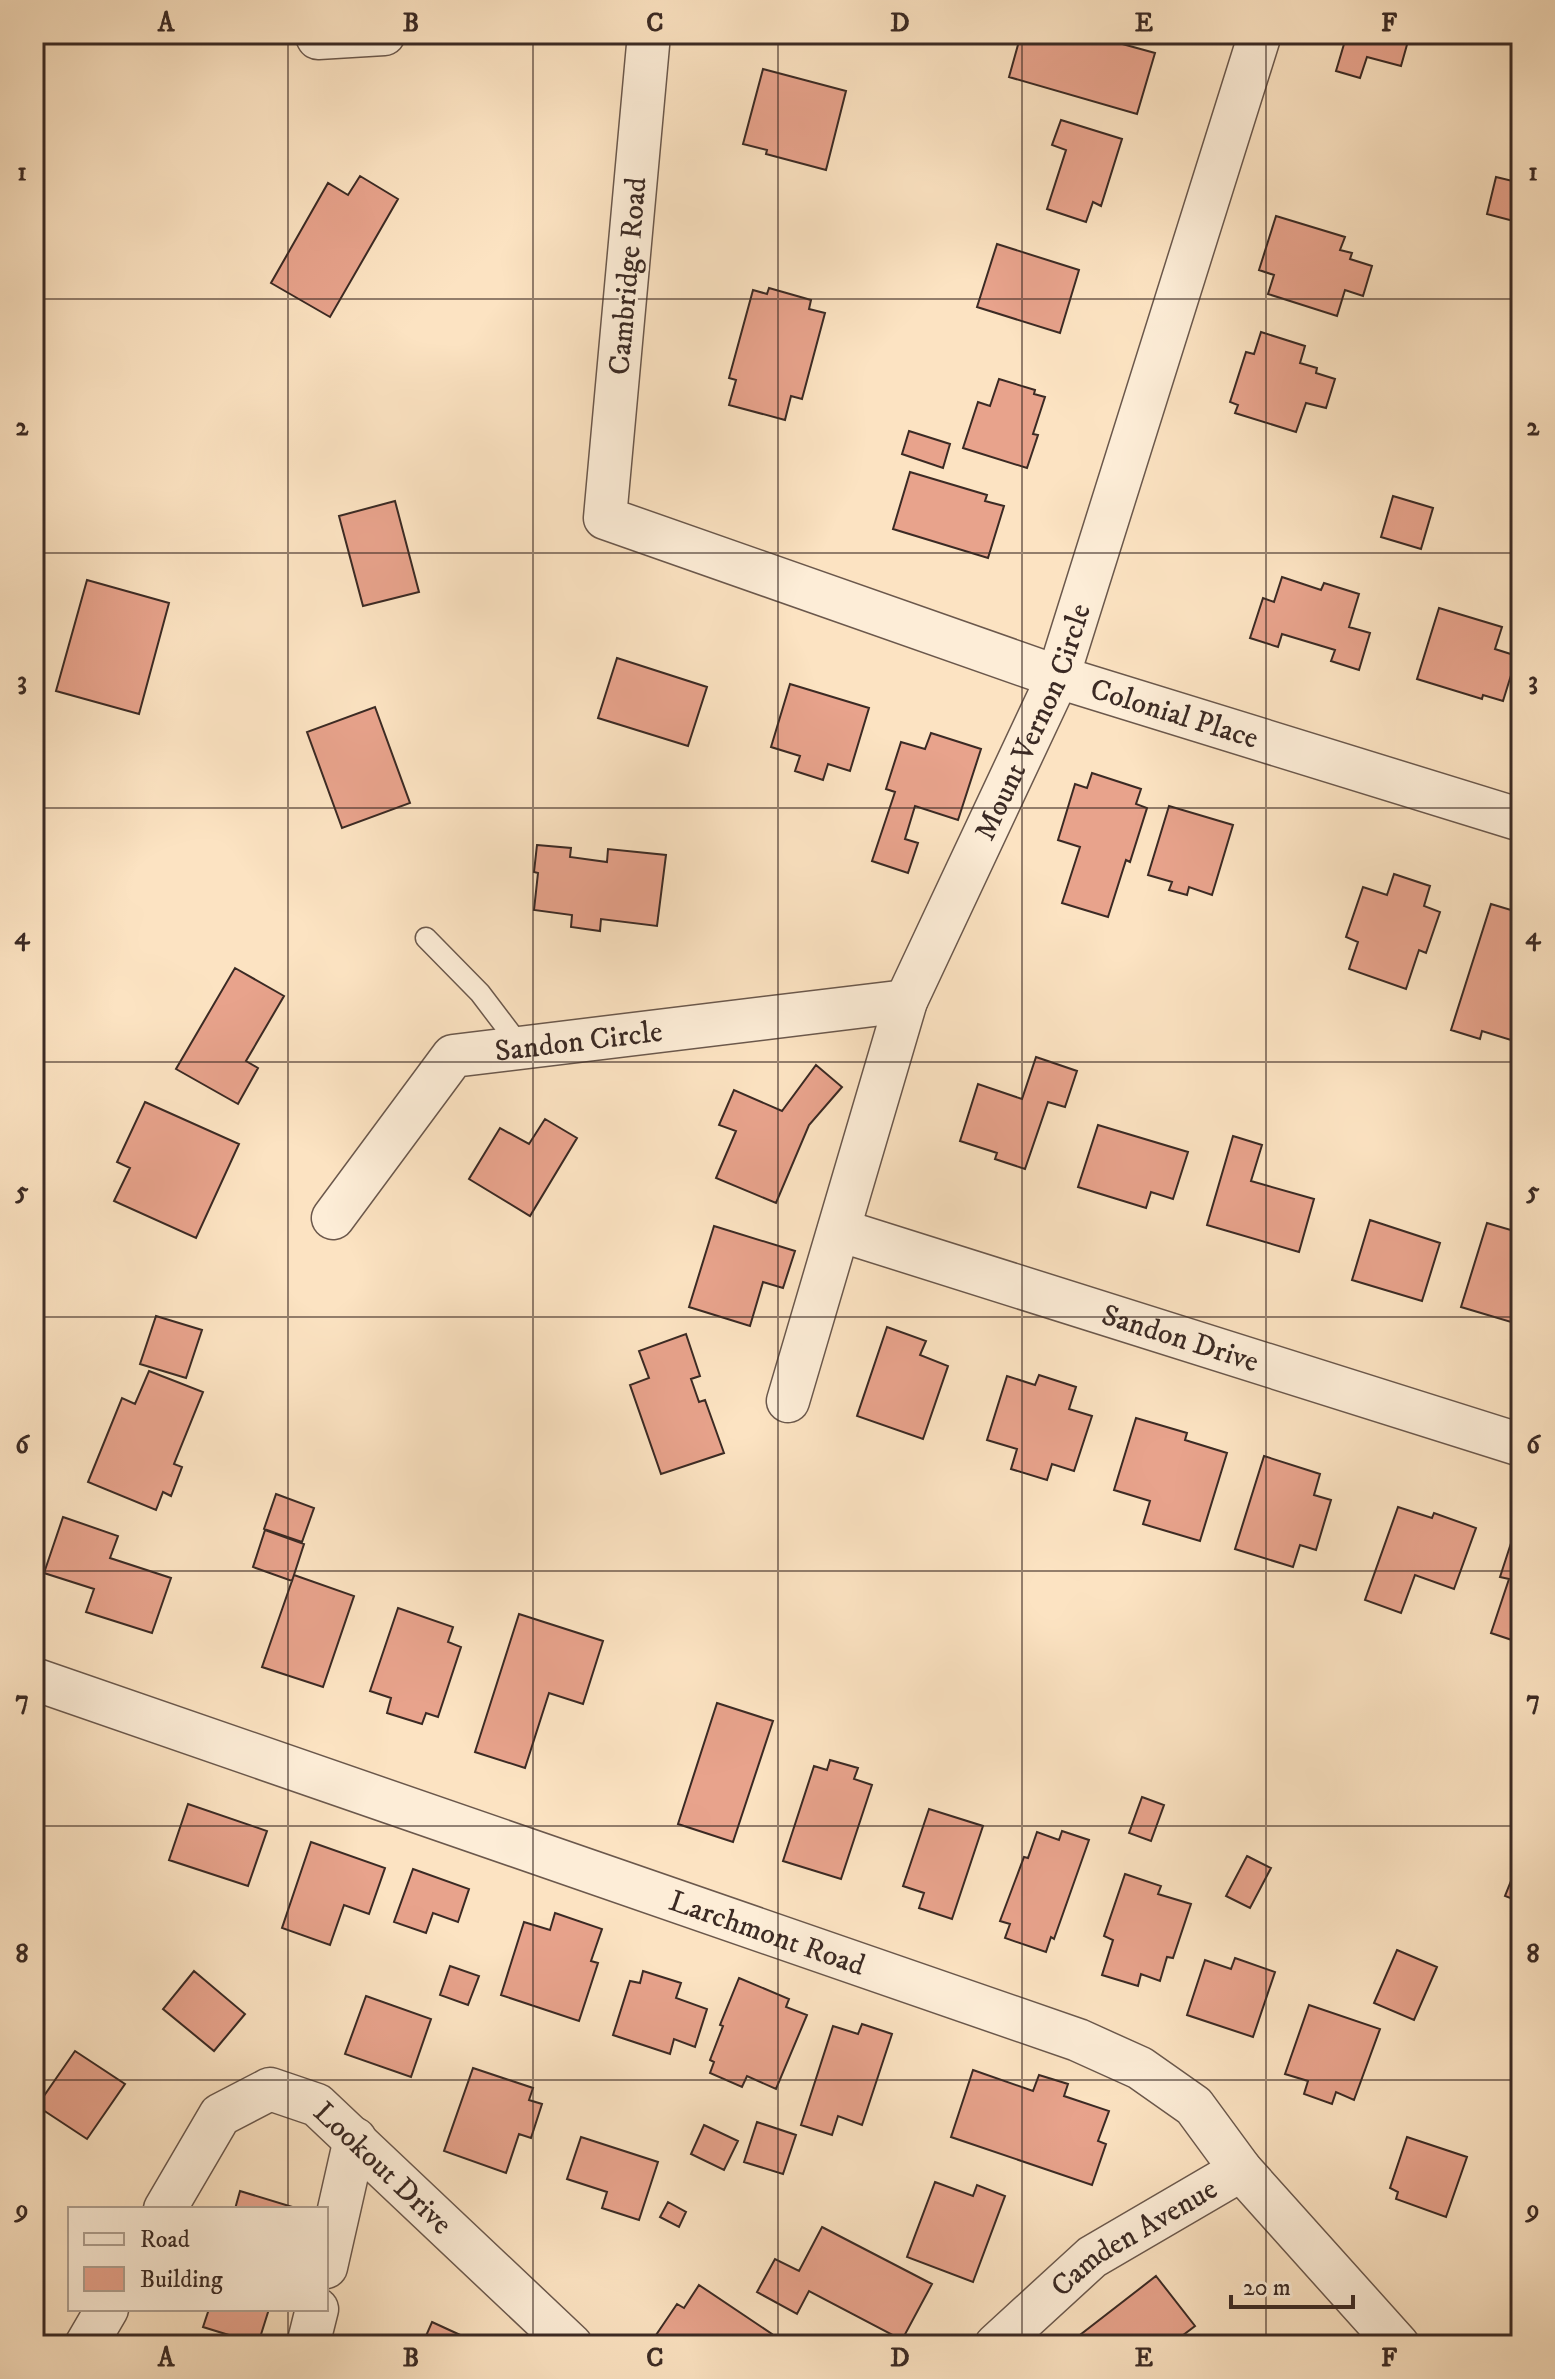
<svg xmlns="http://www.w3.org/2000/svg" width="1555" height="2379" viewBox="0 0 1555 2379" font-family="'IM FELL DW Pica',serif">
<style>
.building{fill:#e8a38c;stroke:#3b2a24;stroke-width:2}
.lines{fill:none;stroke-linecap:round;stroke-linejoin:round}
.lane-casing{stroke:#6b584c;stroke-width:23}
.street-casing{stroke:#6b584c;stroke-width:45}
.lane{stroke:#fdedd7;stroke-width:20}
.street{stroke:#fdedd7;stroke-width:42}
.grid{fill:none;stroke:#3b2a24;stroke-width:2;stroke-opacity:0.55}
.labels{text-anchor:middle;stroke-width:6;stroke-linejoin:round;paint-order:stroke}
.street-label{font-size:30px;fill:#3b2a24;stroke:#fdedd7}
.neatline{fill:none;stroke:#3b2a24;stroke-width:3}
.grid-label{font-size:26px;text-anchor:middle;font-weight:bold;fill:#3b2a24}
</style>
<rect width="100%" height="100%" fill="#fce3c2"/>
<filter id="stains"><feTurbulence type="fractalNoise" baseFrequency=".0025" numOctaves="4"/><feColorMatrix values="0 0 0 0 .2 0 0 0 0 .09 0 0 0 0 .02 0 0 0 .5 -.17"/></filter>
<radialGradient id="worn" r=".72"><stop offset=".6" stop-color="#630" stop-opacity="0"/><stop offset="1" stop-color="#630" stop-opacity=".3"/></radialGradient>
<!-- building -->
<path class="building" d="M1021,34H1086L1155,53L1137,114L1009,77Z
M1347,34H1410L1401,66L1367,57L1360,78L1336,71Z
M763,69L846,91L826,170L766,154L767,150L743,144Z
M1061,120L1122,139L1101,206L1093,202L1086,222L1047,209L1066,150L1052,145Z
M360,176L398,199L330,317L271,283L328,183L348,195Z
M1496,177L1521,183V223L1487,214Z
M1276,216L1345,237L1340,250L1352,253L1350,259L1372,266L1363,296L1345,290L1337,316L1268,294L1274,275L1259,270Z
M997,244L1079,270L1060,333L977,307Z
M769,288L811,300L809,309L825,313L802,399L791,396L785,420L729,405L736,380L729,378L753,290L767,294Z
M1261,332L1305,346L1300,363L1317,368L1316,373L1335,379L1326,408L1306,403L1296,432L1235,413L1238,405L1230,402L1246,352L1254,354Z
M999,379L1035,390L1034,394L1045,397L1033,434L1038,435L1027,468L963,448L978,402L990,406Z
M909,431L950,444L943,468L902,454Z
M910,472L987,495L985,501L1004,506L988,558L893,529Z
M1393,496L1433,508L1421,549L1381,537Z
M395,501L419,592L363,606L339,516Z
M1282,577L1321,590L1324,583L1359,594L1349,627L1370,633L1359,670L1331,661L1335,650L1282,634L1278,647L1250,638L1263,598L1274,602Z
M87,580L169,603L139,714L56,691Z
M1439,608L1502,627L1495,649L1517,656L1503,701L1483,695L1482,699L1417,679Z
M617,658L707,687L688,746L598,718Z
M790,684L869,708L850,771L828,764L823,780L795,771L800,756L771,747Z
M375,707L410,803L342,828L307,732Z
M931,733L981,749L958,820L915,806L905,839L918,843L908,873L872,861L895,792L886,789L901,742L925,749Z
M1092,773L1141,789L1136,804L1147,808L1130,862L1126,860L1108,917L1062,903L1080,847L1058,840L1075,784L1087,788Z
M1169,806L1233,825L1212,895L1189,887L1187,895L1169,890L1172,882L1148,875Z
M537,845L571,848L570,857L607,862L608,849L666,855L657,926L601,919L600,931L571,927L572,915L534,910L538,873L534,872Z
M1394,874L1430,886L1424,906L1440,912L1426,953L1419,950L1406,989L1349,969L1358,942L1346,937L1363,887L1387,895Z
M1491,904L1521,913V1007L1511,1040L1482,1031L1480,1039L1451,1030Z
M235,968L284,996L246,1061L258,1068L238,1104L176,1069Z
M1036,1057L1077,1071L1065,1107L1048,1102L1025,1169L995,1159L997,1153L960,1141L978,1084L1022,1099Z
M816,1065L842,1087L809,1125L776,1203L716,1178L736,1131L719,1125L734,1090L782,1111Z
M145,1102L239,1144L196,1238L114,1201L130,1168L117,1162Z
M545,1119L577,1138L530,1216L469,1179L500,1128L529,1144Z
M1098,1125L1188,1152L1173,1199L1151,1192L1146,1208L1078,1187Z
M1233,1136L1262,1145L1251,1181L1314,1199L1299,1252L1207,1225Z
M1370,1220L1440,1243L1422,1301L1352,1280Z
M1487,1223L1521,1233V1325L1461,1307Z
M714,1226L795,1251L783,1288L763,1282L750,1326L689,1307Z
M156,1316L202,1330L186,1378L140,1364Z
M887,1327L926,1341L920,1355L948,1366L923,1439L857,1416Z
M686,1334L700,1376L691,1379L699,1402L705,1400L724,1453L661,1474L630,1385L649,1378L639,1351Z
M149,1371L203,1392L174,1464L182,1467L171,1496L163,1492L156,1510L88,1482L122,1398L135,1404Z
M1039,1375L1076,1387L1069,1409L1092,1416L1074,1471L1052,1464L1047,1480L1011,1469L1017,1449L987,1440L1007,1376L1035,1385Z
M1136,1418L1187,1433L1185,1440L1227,1453L1200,1541L1143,1524L1150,1501L1114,1490Z
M1264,1456L1320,1474L1314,1495L1331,1500L1316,1550L1300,1545L1293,1567L1235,1549Z
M276,1494L314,1508L302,1542L264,1529Z
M1398,1507L1432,1518L1434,1513L1476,1528L1454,1589L1415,1575L1401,1613L1365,1600Z
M63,1517L118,1536L110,1558L171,1578L152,1633L86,1612L94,1589L44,1573Z
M265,1530L304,1544L292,1581L253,1567Z
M1513,1537L1521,1540V1643L1491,1633L1509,1579L1500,1577Z
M294,1575L354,1596L323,1687L262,1667Z
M398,1608L453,1627L448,1642L461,1647L438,1717L426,1713L422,1724L387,1713L391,1698L370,1691Z
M519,1614L603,1641L583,1704L549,1693L525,1768L475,1752Z
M717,1703L773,1721L733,1842L678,1824Z
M34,1719L43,1722L34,1747Z
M830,1760L858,1768L854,1779L872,1785L841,1879L783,1861L814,1766L827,1770Z
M1142,1797L1164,1805L1151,1841L1129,1833Z
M188,1804L267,1831L248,1886L169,1860Z
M929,1809L983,1826L952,1919L919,1908L924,1893L903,1886Z
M1062,1831L1089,1840L1054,1939L1051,1937L1046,1952L1005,1938L1010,1924L1000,1921L1024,1857L1028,1858L1037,1832L1059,1840Z
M311,1842L385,1868L369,1914L344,1905L330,1945L282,1928Z
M1247,1856L1271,1868L1250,1908L1226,1896Z
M1521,1856V1902L1505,1896Z
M413,1869L469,1889L458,1922L433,1913L426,1933L394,1922Z
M1125,1874L1161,1886L1158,1894L1191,1904L1173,1958L1167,1957L1160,1981L1141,1974L1138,1986L1102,1975L1113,1940L1104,1936Z
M555,1913L602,1929L591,1961L598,1963L579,2021L501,1995L524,1922L550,1930Z
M1397,1950L1437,1967L1414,2020L1374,2003Z
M1235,1958L1275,1972L1253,2037L1187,2015L1205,1960L1231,1969Z
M450,1966L479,1976L468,2005L440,1995Z
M194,1971L245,2014L214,2051L163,2009Z
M643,1971L681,1983L676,1998L707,2009L695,2047L674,2039L670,2054L613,2035L630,1981L640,1983Z
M739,1978L789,1999L786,2007L807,2015L776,2089L747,2076L742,2087L710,2073L714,2062L710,2060L723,2026L720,2025Z
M366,1996L431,2019L411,2077L345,2054Z
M1309,2005L1380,2029L1354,2100L1336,2092L1332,2104L1304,2094L1308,2081L1285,2074Z
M862,2024L892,2034L862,2125L838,2116L832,2135L801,2125L833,2026L858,2034Z
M75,2051L125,2084L87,2139L37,2106Z
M473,2068L533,2088L529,2100L542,2104L531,2138L519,2134L506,2173L444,2151Z
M973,2070L1033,2091L1039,2075L1068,2084L1064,2096L1109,2111L1098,2141L1106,2144L1092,2185L951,2137Z
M757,2122L796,2135L783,2174L744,2162Z
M704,2125L738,2141L724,2170L691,2154Z
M581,2137L658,2162L639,2220L602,2208L607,2192L567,2179Z
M1407,2137L1467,2157L1446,2217L1396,2199L1398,2192L1390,2188Z
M935,2182L973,2196L977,2185L1005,2196L973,2282L907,2257Z
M240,2191L299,2209H235Z
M668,2202L686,2212L679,2227L660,2217Z
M822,2227L932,2284L902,2340L809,2291L797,2314L757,2292L775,2259L799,2271Z
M1156,2276L1195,2326L1170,2345H1067Z
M699,2285L772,2334L765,2345H664L654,2338L677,2304L684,2308Z
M209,2309H269L258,2344L203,2327Z
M432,2322L482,2345H422Z"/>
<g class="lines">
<!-- lane casing -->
<g class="lane-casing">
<path id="lane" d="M426,938L480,993L521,1047"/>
</g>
<!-- street casing -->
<g class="street-casing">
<g id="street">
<path d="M316,34L318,38L384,34"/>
<path id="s1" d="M649,34L605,518L1058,677L1521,820"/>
<path id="s2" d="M333,1218L453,1056L906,1001"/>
<path id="s3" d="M839,1230L1521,1445"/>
<path id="s4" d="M788,1401L906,1001L1058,677L1260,34"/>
<path id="s5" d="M34,1679L1078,2040L1140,2068L1194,2106L1241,2170L1398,2345"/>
<path id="s6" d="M165,2209L220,2115L270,2089L317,2105L571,2345"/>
<path d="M326,2267L355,2139"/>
<path d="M86,2345L107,2309"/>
<path d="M308,2345L317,2309"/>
<path id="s7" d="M996,2345L1092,2257L1241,2170"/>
</g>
</g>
<!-- lane -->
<use href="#lane" class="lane"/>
<!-- street -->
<use href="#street" class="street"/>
</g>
<!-- grid -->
<path class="grid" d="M288,34V2209M533,34V2345M778,34V2345M1022,34V2345M1266,34V2345M34,299H1521M34,553H1521M34,808H1521M34,1062H1521M34,1317H1521M34,1571H1521M34,1826H1521M34,2080H1521M288,2309V2345"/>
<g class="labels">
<!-- street labels -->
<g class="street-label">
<text transform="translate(627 276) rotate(-85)" y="10">Cambridge Road</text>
<text dy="10" stroke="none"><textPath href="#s1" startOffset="1088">Colonial Place</textPath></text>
<text dy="10" stroke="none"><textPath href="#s4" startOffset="724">Mount Vernon Circle</textPath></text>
<text dy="10" stroke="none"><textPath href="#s2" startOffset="328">Sandon Circle</textPath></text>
<text dy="10" stroke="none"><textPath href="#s3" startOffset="358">Sandon Drive</textPath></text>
<text dy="10" stroke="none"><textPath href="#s5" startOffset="776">Larchmont Road</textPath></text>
<text dy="10" stroke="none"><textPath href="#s6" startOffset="306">Lookout Drive</textPath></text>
<text dy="10" stroke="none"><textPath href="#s7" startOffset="176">Camden Avenue</textPath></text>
</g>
</g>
<!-- margin -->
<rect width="1555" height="2379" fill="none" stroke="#fce3c2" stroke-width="88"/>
<!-- legend -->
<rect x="68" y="2207" width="260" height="104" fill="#fdedd7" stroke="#af9f8f" stroke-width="2"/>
<rect x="84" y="2233" width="40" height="12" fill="#fdedd7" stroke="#af9f8f" stroke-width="2"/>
<text x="140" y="2247" font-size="24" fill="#3b2a24">Road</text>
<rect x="84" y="2267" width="40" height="24" fill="#e8a38c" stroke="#af9f8f" stroke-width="2"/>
<text x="140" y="2287" font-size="24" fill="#3b2a24">Building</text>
<!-- scale -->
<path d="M1231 2295v12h122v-12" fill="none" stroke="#3b2a24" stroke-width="4"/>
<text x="1243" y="2295" font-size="24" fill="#3b2a24" stroke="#fdedd7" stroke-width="6" paint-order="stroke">20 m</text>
<rect x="44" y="44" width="1467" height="2291" class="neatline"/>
<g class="grid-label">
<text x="166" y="31">A</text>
<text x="411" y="31">B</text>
<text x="655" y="31">C</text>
<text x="900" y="31">D</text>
<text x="1144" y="31">E</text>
<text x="1389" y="31">F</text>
<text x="22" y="180">1</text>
<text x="1533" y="180">1</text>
<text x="22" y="435">2</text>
<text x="1533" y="435">2</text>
<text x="22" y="689">3</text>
<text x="1533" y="689">3</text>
<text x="22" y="944">4</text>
<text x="1533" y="944">4</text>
<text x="22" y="1199">5</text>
<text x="1533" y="1199">5</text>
<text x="22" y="1453">6</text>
<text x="1533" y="1453">6</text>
<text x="22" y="1708">7</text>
<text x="1533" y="1708">7</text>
<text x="22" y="1962">8</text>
<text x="1533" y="1962">8</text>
<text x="22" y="2217">9</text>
<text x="1533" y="2217">9</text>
<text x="166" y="2366">A</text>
<text x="411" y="2366">B</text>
<text x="655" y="2366">C</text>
<text x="900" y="2366">D</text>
<text x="1144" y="2366">E</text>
<text x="1389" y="2366">F</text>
</g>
<rect width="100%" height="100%" filter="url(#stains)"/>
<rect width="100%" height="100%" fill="url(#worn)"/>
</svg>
